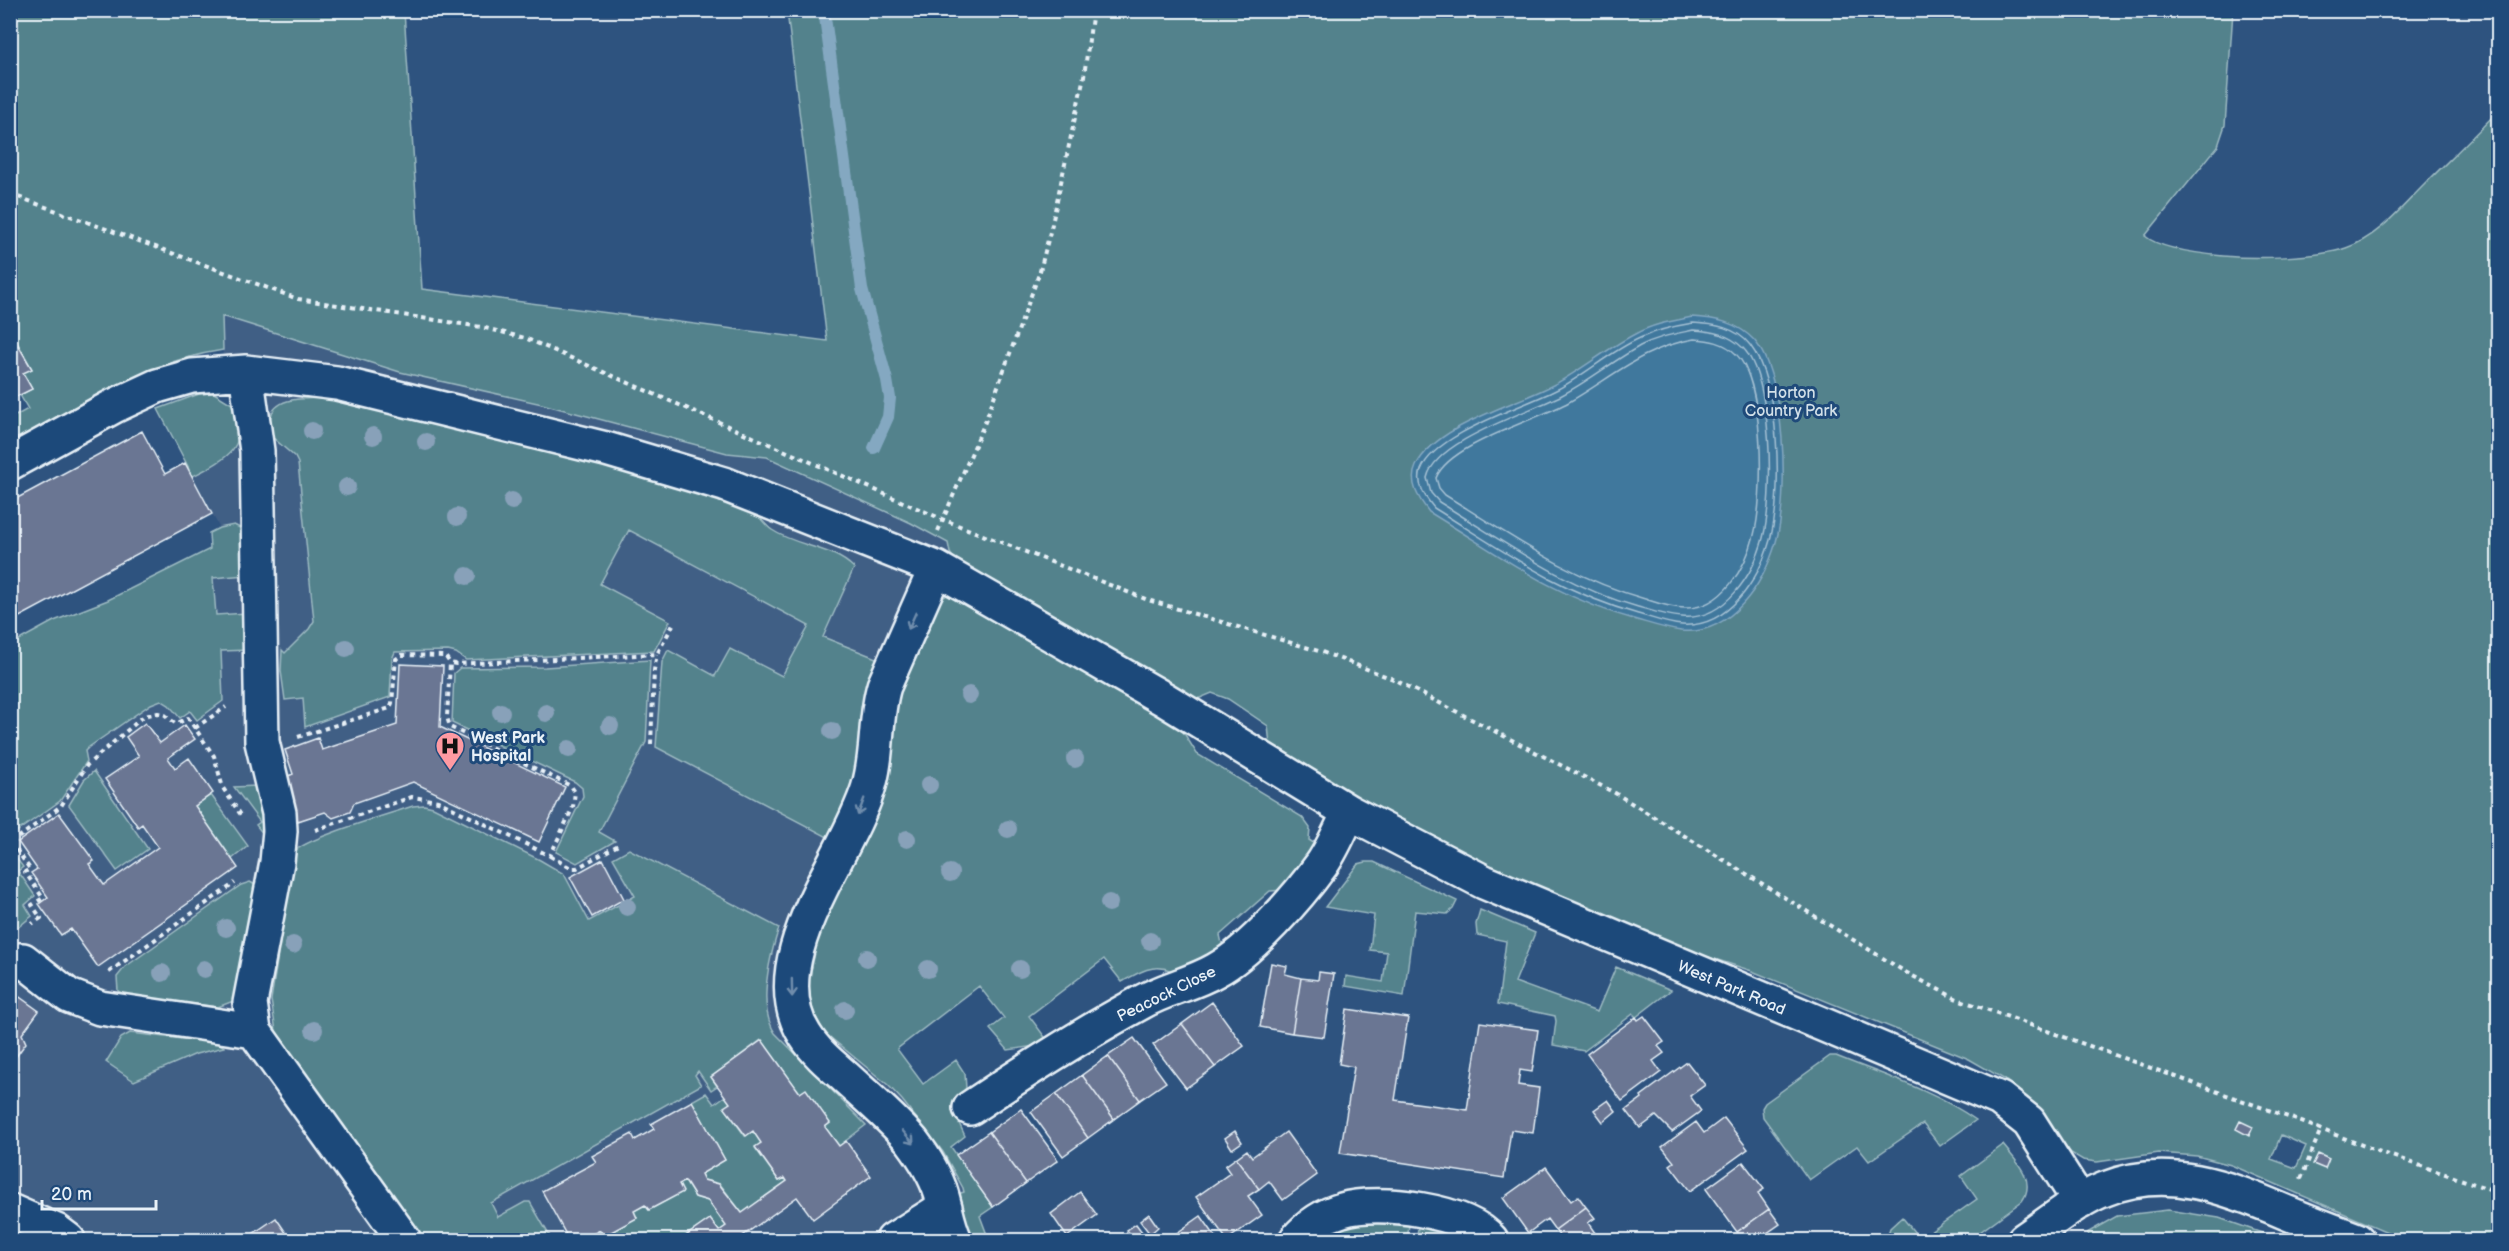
<svg xmlns="http://www.w3.org/2000/svg" width="2509" height="1251" viewBox="0 0 2509 1251" font-family="'Balsamiq Sans',sans-serif">
<style>
.built{fill:#405e85}
.green{fill:#52828c;stroke:#9dbac2;stroke-width:1.5;fill-rule:evenodd}
.water{fill:#41789d;stroke:#84a8c1;stroke-width:1.5}
.lines{fill:none;stroke-linecap:round;stroke-linejoin:round}
.shore{stroke:#a5c1d4;stroke-width:1.5}
.stream{stroke:#84a8c1;stroke-width:12}
.building{fill:#6b7693;stroke:#e8f1f8;stroke-width:1.5}
.minor-casing{stroke:#e8f1f8;stroke-width:38}
.path{stroke:#e8f1f8;stroke-width:4;stroke-dasharray:4.5 4.5;stroke-linecap:butt}
.minor{stroke:#1f4a7a;stroke-width:33}
.tree{fill:#88a1b9}
.oneway{stroke:#6f8dac}
.labels{text-anchor:middle;stroke-width:6;stroke-linejoin:round;paint-order:stroke}
.park-label{font-size:16px;fill:#d2e0e8;stroke:#1f4a7a}
.poi-label{font-size:16px;font-weight:bold;fill:#e8f1f8;stroke:#1f4a7a;text-anchor:start}
.street-label{font-size:16px;fill:#e8f1f8;stroke:#1f4a7a}
</style>
<rect width="100%" height="100%" fill="#2e537f"/>
<filter id="ink" filterUnits="userSpaceOnUse"><feTurbulence type="fractalNoise" baseFrequency=".0167" numOctaves="2"/><feDisplacementMap in="SourceGraphic" scale="12" xChannelSelector="R" yChannelSelector="G"/><feConvolveMatrix kernelMatrix="1 2 1 2 8 2 1 2 1" color-interpolation-filters="sRGB"/></filter>
<g filter="url(#ink)">
<!-- built -->
<path class="built" d="M221,316L366,362L622,424L727,453L767,457L911,523L981,560L897,696L891,762L884,797L820,930L809,975L825,1033L888,1085L929,1132L968,1193L989,1240H11V726L215,604L209,533L219,527L193,476L220,462L235,410L224,380Z"/>
<!-- green -->
<path class="green" d="M11,11H404L422,289L827,341L787,11H2233L2225,125L2218,146L2145,236C2160,249 2202,254 2223,256C2255,259 2316,258 2346,248C2377,238 2401,208 2424,185C2449,160 2474,136 2498,111V1240H2406L2231,1165L2197,1156L2159,1153L2097,1162L2083,1160L2071,1153L2027,1097L2004,1079L1969,1059L1752,971L1699,954L1526,885L1361,802L1279,751L1270,745L1268,726L1228,699L1212,693L1193,701L957,563L950,553L948,543L911,523L767,457L727,453L542,404L400,372L222,316L223,350C198,354 174,360 151,370C104,393 61,425 11,442L10,419L28,409L20,395L32,389L23,373L32,369L11,331ZM2281,1135L2306,1146L2296,1168L2271,1159Z
M214,393L232,404C253,446 226,459 193,476L158,409L199,394Z
M320,398L447,418L617,459L756,513C761,519 766,526 772,530C797,547 832,546 854,568L823,637L886,662L861,768L837,842L656,747L662,662L668,650L715,676L730,649L782,676L809,626L629,530L600,584L670,621L654,651L466,660L456,653L448,651L395,652L392,659L390,697L305,727L303,698L285,700L281,671L282,650L285,653L309,629L314,621L298,463L295,457L271,436C263,398 292,399 320,398Z
M234,525L242,529L245,575L213,578L216,615L247,613L249,650L221,651L223,701L197,720L190,711L180,718L169,705L161,700L151,704L89,747L85,751L87,761L60,801L12,835L10,832V645L54,621L108,600L210,549L209,533L219,528Z
M951,592L1106,685L1179,725L1197,754L1302,817L1310,828L1309,840L1320,847L1285,890L1270,891L1220,935L1223,948L1172,971C1154,962 1137,973 1122,982L1104,959L1029,1016L1050,1044L1008,1050L990,1029L1004,1018L979,986L897,1049L923,1084L956,1060L965,1074L966,1088L952,1108L965,1136L951,1147L993,1207L980,1216L989,1240H972L958,1194L964,1192L963,1188L943,1152L902,1100L888,1085L825,1033L814,1014L807,989L820,930L884,797L891,762L897,696L939,601Z
M650,660L646,742L599,832L615,841L577,863L556,852L583,796L582,788L575,782L452,723L454,673L460,668L545,667Z
M94,771L148,849L117,871L69,805L84,780Z
M257,786L270,843L256,825L260,822L234,787Z
M211,795L248,846L232,859L195,806Z
M424,805L433,807L540,860L564,874L589,921L635,896L613,858L629,849L779,928C770,956 757,1006 775,1033L866,1125L839,1146L825,1127L830,1123L806,1090L800,1093L761,1040L711,1077L717,1086L711,1090L698,1071L695,1075L701,1085L491,1203L498,1217L525,1202H530L552,1240H420L277,1037L271,1000L294,852C306,838 390,814 413,806Z
M10,850L23,867L18,871L35,896L25,905L32,916L11,933Z
M1366,862H1374L1457,901L1453,909L1447,914L1415,911L1404,996L1345,986L1346,976L1383,982L1387,952L1370,950L1374,915L1325,907L1358,864Z
M250,882L259,887L236,1000L218,1007L126,995L118,991L117,977L125,967L241,885Z
M1480,910L1535,933L1515,982L1597,1012L1616,967L1671,990L1636,1017L1633,1014L1584,1051L1553,1045L1556,1021L1555,1016L1498,1004L1506,941L1477,935L1476,924Z
M130,1033L218,1043L224,1047L196,1054L134,1081L106,1062L121,1038Z
M1830,1056H1836C1883,1075 1934,1091 1976,1120L1940,1146L1923,1124L1869,1161L1857,1146L1809,1180L1763,1117L1762,1108L1765,1103Z
M706,1093L714,1104L725,1096L730,1103L725,1108L745,1136L753,1131L761,1143L755,1148L779,1181L785,1178L787,1181L742,1213L720,1184L704,1180L701,1174L725,1160L692,1101Z
M2003,1145C2016,1161 2037,1180 2022,1201L1969,1240H1886L1890,1228L1902,1217L1920,1239L1977,1199L1961,1176Z
M685,1181L695,1197L708,1201L726,1226L719,1231L710,1219L680,1240H582L600,1230L604,1236L637,1218L634,1211L645,1205L649,1210L682,1192L679,1184Z
M2168,1210L2219,1218L2282,1240H2092L2087,1233L2117,1216Z
M1363,1218L1409,1225L1407,1240H1317L1329,1231Z
M1418,1226L1454,1233L1466,1240H1417Z"/>
<!-- water -->
<path class="water" d="M1692,317C1715,318 1737,322 1754,340C1786,376 1789,497 1776,542C1764,583 1731,636 1681,631C1666,629 1651,624 1637,620C1555,598 1500,555 1429,512C1419,499 1408,483 1416,466C1436,424 1519,404 1557,383C1584,368 1608,348 1635,334C1653,324 1672,321 1692,317Z"/>
<g class="lines">
<!-- shore -->
<path class="shore" d="M1693,323C1714,324 1736,327 1750,345C1780,383 1783,494 1770,540C1759,579 1729,628 1682,625C1668,624 1652,618 1638,614C1559,592 1502,550 1434,508C1425,497 1416,484 1421,470C1435,433 1524,407 1558,389C1586,374 1611,351 1640,338C1657,330 1674,326 1693,323Z
M1693,330C1712,331 1729,334 1743,348C1773,379 1774,497 1763,538C1754,573 1725,621 1682,617C1668,616 1652,611 1638,607C1563,586 1505,542 1439,502L1431,493L1427,478C1435,440 1530,412 1562,395C1589,381 1613,361 1640,346C1657,337 1675,334 1693,330Z
M1694,339C1710,340 1724,342 1736,354C1765,382 1764,497 1754,535C1746,567 1722,609 1685,608C1671,608 1657,603 1645,599C1567,577 1512,536 1445,495L1439,488L1436,478C1449,444 1537,420 1569,402C1613,377 1642,348 1694,339Z"/>
<!-- stream -->
<path class="stream" d="M824,10L862,289L887,380L890,398L888,417L874,448"/>
</g>
<!-- building -->
<path class="building" d="M10,331L32,369L23,373L32,389L10,400Z
M142,431L165,474L185,463L212,514L10,622V502Z
M400,664L443,666L440,727L565,787L539,842L413,782L354,803L350,812L333,818L325,812L298,821L283,778L293,774L285,750L318,738L322,750L397,725Z
M145,723L160,743L185,725L195,739L168,758L175,768L189,758L213,793L195,806L238,868L98,967L71,929L61,935L39,904L48,897L31,873L37,869L18,842L59,813L94,861L89,864L104,885L158,847L142,824L138,827L105,779L139,756L126,737Z
M603,859L624,899L592,917L570,877Z
M1271,963L1287,966L1285,974L1301,978L1292,1033L1260,1027Z
M1319,972L1334,974L1324,1037L1292,1033L1301,978L1318,980Z
M10,990L39,1011L22,1034L26,1043L15,1058H10Z
M1212,1002L1244,1046L1215,1067L1182,1024Z
M1347,1009L1408,1018L1395,1100L1467,1110L1480,1022L1538,1030L1532,1072L1520,1070L1518,1085L1539,1088L1533,1133L1511,1130L1504,1178L1340,1153L1354,1067L1339,1064Z
M1644,1016L1664,1042L1658,1046L1664,1053L1653,1061L1661,1072L1622,1101L1587,1054L1636,1017L1638,1020Z
M1182,1024L1215,1067L1186,1088L1153,1045Z
M1134,1038L1166,1082L1140,1100L1108,1056Z
M762,1040L800,1093L806,1089L830,1123L825,1127L839,1146L846,1141L871,1176L813,1219L797,1197L737,1240H680L710,1219L719,1231L726,1226L708,1201L695,1197L685,1181L679,1184L683,1192L649,1210L645,1205L634,1211L637,1218L604,1236L600,1230L582,1240H569L542,1191L596,1162L592,1156L632,1134L635,1140L654,1129L651,1124L692,1101L725,1160L701,1174L704,1180L719,1184L742,1213L787,1181L785,1178L779,1181L755,1147L761,1143L753,1131L746,1136L724,1107L730,1103L711,1077Z
M1108,1056L1140,1100L1114,1119L1082,1075Z
M1687,1062L1705,1085L1690,1096L1701,1111L1672,1132L1656,1116L1640,1128L1626,1110L1642,1098L1641,1096Z
M1082,1075L1114,1119L1088,1138L1056,1094Z
M1056,1094L1088,1138L1063,1156L1031,1112Z
M1608,1100L1616,1111L1603,1122L1594,1110Z
M1021,1109L1058,1160L1026,1183L989,1132Z
M1724,1118L1748,1149L1690,1191L1670,1165L1674,1162L1662,1147L1696,1122L1704,1133Z
M2240,1121L2253,1127L2249,1136L2236,1129Z
M1235,1131L1242,1142L1232,1149L1225,1138Z
M989,1132L1026,1183L993,1207L956,1155Z
M1286,1132L1317,1175L1283,1200L1269,1181L1259,1189L1236,1158L1247,1150L1252,1157Z
M2318,1154L2329,1159L2325,1169L2313,1164Z
M1236,1158L1259,1189L1248,1196L1262,1215L1227,1240L1196,1197L1230,1173L1225,1166Z
M1743,1162L1764,1189L1758,1193L1769,1209L1737,1232L1706,1189Z
M1546,1167L1571,1201L1578,1196L1586,1207L1555,1230L1547,1219L1528,1233L1503,1198Z
M1080,1192L1097,1215L1067,1237L1051,1214Z
M1586,1207L1595,1218L1588,1223L1600,1240H1562L1555,1230Z
M1769,1209L1780,1224L1757,1240H1744L1737,1232Z
M1149,1214L1158,1227L1150,1234L1140,1221Z
M1201,1216L1218,1240H1167Z
M276,1218L291,1240H244Z
M1136,1224L1145,1236L1139,1240H1134L1127,1230Z
M1161,1234L1166,1240H1153Z"/>
<g class="lines">
<!-- minor casing -->
<g class="minor-casing">
<path id="minor" d="M246,372L257,451L262,742L279,813L280,831L277,862L250,1003L254,1031L404,1240
M10,463L114,406L157,386L192,376L246,372L337,383L606,449L724,484L936,568L1164,699L1349,812L1484,882L2000,1099L2029,1122L2080,1202
M936,568L884,686C874,719 879,755 868,789C846,859 758,962 805,1035C815,1051 829,1063 843,1075C866,1096 891,1117 912,1141C924,1157 935,1174 941,1193C946,1209 948,1225 955,1240
M10,960H23L69,996L100,1008L254,1031
M970,1108C1025,1071 1081,1035 1140,1003C1164,989 1192,984 1216,970C1251,951 1298,897 1322,864C1333,848 1341,829 1349,812
M10,1211L56,1231L68,1240
M893,1240L945,1207
M1296,1240C1308,1226 1324,1215 1342,1210C1378,1199 1466,1210 1491,1240
M2024,1240C2050,1223 2076,1200 2105,1189C2167,1164 2227,1187 2285,1212C2309,1222 2333,1231 2357,1240"/>
</g>
<!-- path -->
<path class="path" d="M10,194L298,299L481,327L525,338L942,519L1041,558L1148,600L1322,652L1393,679L1615,793L1907,973L1955,998L2291,1118L2383,1153L2498,1192
M938,531L985,422L1040,271L1052,224L1084,76L1093,10
M195,728L226,707
M298,737L390,708L392,703L396,659L402,655L445,656L450,663L456,664L657,654L674,623
M651,744L654,670L657,654
M315,830L412,797L438,801L550,856L573,807L575,792L571,786L450,727L447,717L450,663
M11,842L30,869L25,872L43,898L32,905L41,918L32,924
M11,843L61,806L87,765L144,716L158,713L164,714L176,724L188,718L214,756L223,788L241,815
M550,856L571,868H577L620,844
M109,972L235,883
M2301,1179L2321,1129"/>
<!-- minor -->
<use href="#minor" class="minor"/>
</g>
<!-- trees -->
<g class="tree">
<circle cx="312" cy="431" r="9"/>
<circle cx="373" cy="436" r="9"/>
<circle cx="426" cy="442" r="9"/>
<circle cx="347" cy="487" r="9"/>
<circle cx="512" cy="501" r="9"/>
<circle cx="457" cy="517" r="9"/>
<circle cx="467" cy="576" r="9"/>
<circle cx="346" cy="648" r="9"/>
<circle cx="969" cy="695" r="9"/>
<circle cx="501" cy="712" r="9"/>
<circle cx="546" cy="713" r="9"/>
<circle cx="610" cy="726" r="9"/>
<circle cx="832" cy="731" r="9"/>
<circle cx="569" cy="749" r="9"/>
<circle cx="1075" cy="759" r="9"/>
<circle cx="929" cy="785" r="9"/>
<circle cx="1008" cy="829" r="9"/>
<circle cx="907" cy="839" r="9"/>
<circle cx="950" cy="873" r="9"/>
<circle cx="1109" cy="903" r="9"/>
<circle cx="627" cy="907" r="9"/>
<circle cx="226" cy="928" r="9"/>
<circle cx="1150" cy="941" r="9"/>
<circle cx="293" cy="945" r="9"/>
<circle cx="867" cy="958" r="9"/>
<circle cx="204" cy="969" r="9"/>
<circle cx="928" cy="969" r="9"/>
<circle cx="1020" cy="969" r="9"/>
<circle cx="162" cy="973" r="9"/>
<circle cx="845" cy="1010" r="9"/>
<circle cx="314" cy="1030" r="9"/>
</g>
<!-- one-way arrows -->
<defs><path id="oneway-shaft" d="M-6 0H5M1.5-3L5.5 0L1.5 3" fill="none" stroke-width="1.6" stroke-linecap="round" stroke-linejoin="round" transform="scale(1.5)"/></defs>
<g class="oneway">
<use href="#oneway-shaft" transform="translate(912 621) rotate(114)"/>
<use href="#oneway-shaft" transform="translate(861 807) rotate(111)"/>
<use href="#oneway-shaft" transform="translate(792 988) rotate(89)"/>
<use href="#oneway-shaft" transform="translate(908 1137) rotate(49)"/>
</g>
</g>
<!-- icons -->
<defs>
<g id="hospital-pin" transform="scale(1.5)"><path d="M0 17L-7.5 6A9.5 9.5 0 1 1 7.5 6Z" fill="#ff9aa2" stroke="#1f4a7a"/><path d="M-5-5h3v3.5h4V-5h3V5h-3V1.5h-4V5h-3Z" fill="#111"/></g>
</defs>
<g fill-rule="evenodd">
<use href="#hospital-pin" x="450" y="746"/>
</g>
<g class="labels">
<!-- park labels -->
<g class="park-label">
<text x="1791" y="398">Horton<tspan x="1791" dy="18">Country Park</tspan></text>
</g>
<!-- poi labels -->
<g class="poi-label">
<text x="471" y="743">West Park<tspan x="471" dy="18">Hospital</tspan></text>
</g>
<!-- street labels -->
<g class="street-label">
<text transform="translate(1732 987) rotate(23)" y="6">West Park Road</text>
<text transform="translate(1166 993) rotate(-26)" y="6">Peacock Close</text>
</g>
</g>
<!-- margin -->
<rect width="2509" height="1251" fill="none" stroke="#1f4a7a" stroke-width="36"/>
<rect x="18" y="18" width="2473" height="1215" fill="none" stroke="#e8f1f8" stroke-width="2" filter="url(#ink)"/>
<!-- scale -->
<path d="M42 1200v9h114v-9" fill="none" stroke="#e8f1f8" stroke-width="3"/>
<text x="51" y="1200" font-size="18" fill="#e8f1f8" stroke="#1f4a7a" stroke-width="4.5" paint-order="stroke">20 m</text>
</svg>
